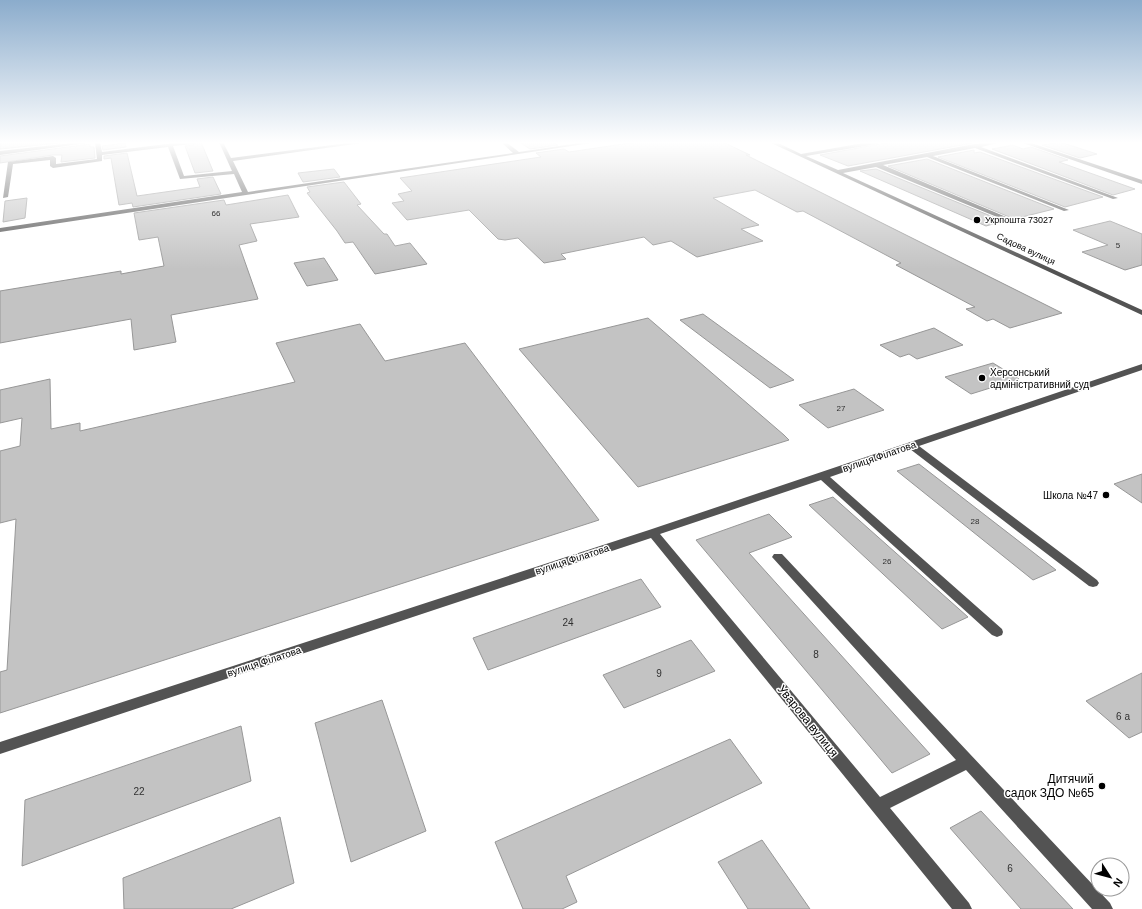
<svg xmlns="http://www.w3.org/2000/svg" width="1142" height="909" viewBox="0 0 1142 909" font-family="Arial,sans-serif">
<style>
.building{fill:#c3c3c3;stroke:#979797}
.lines{fill:none;stroke-linecap:round;stroke-linejoin:round}
.minor{fill:#535353;fill-rule:evenodd}
.poi-dot{fill:#000;stroke:#fff;stroke-width:1.5}
.labels{text-anchor:middle;stroke-width:3;stroke-linejoin:round;paint-order:stroke}
.number-label{font-size:8px;fill:#313131}
.far-poi-label{font-size:9px;fill:#000;stroke:#fff;text-anchor:start}
.far-street-label{font-size:9px;fill:#000;stroke:#fff}
.poi-label{font-size:10px;fill:#000;stroke:#fff;text-anchor:start}
.street-label{font-size:10px;fill:#000;stroke:#fff}
.near-number-label{font-size:10px;fill:#313131}
.near-street-label{font-size:12px;fill:#000;stroke:#fff}
.near-poi-label{font-size:12px;fill:#000;stroke:#fff;text-anchor:end}
</style>
<rect width="100%" height="100%" fill="#fff"/>
<!-- building -->
<path class="building" d="M0,142H69L0,149Z
M196,142H201L213,171L195,173L185,146L193,145Z
M519,142H553L558,145L530,149Z
M637,142H723L750,155H746L1062,313L1010,328L993,319L987,321L966,309L975,307L896,265L901,263L803,211L797,212L755,190L713,198L759,225L741,229L763,241L697,257L671,241L653,245L644,237L561,254L566,259L544,263L518,238L505,240L498,239L469,210L407,220L392,203L404,201L398,194L412,191L400,178L541,157L536,153L564,149L569,152Z
M891,142H973V143L848,166L820,155Z
M1060,142L1097,154L1080,158L1042,145Z
M125,143L126,147L103,150L102,146Z
M90,144V147H94L95,158L61,162L62,155H53L0,163V156Z
M1013,145L1023,149L1031,147L1068,160L1059,162L1135,189L1113,195L992,149Z
M974,150V153L980,152L1103,197L1065,207L938,157Z
M127,153L137,196L200,187L197,179L213,177L221,194L133,207L132,203L119,205L111,158L104,159V156Z
M927,159L1054,209L1014,219L888,166Z
M334,169L340,177L303,182L298,173Z
M876,169L1003,221L986,226L860,171Z
M344,182L361,204L357,205L384,234H387L395,246L410,243L427,264L375,274L353,242L345,243L337,231L307,193L310,192L307,187Z
M288,195L299,217L250,224L257,241L239,245L258,299L171,315L176,342L134,350L131,319L0,343V291L121,271V274L164,266L158,237L139,240L134,213L224,200L226,205Z
M27,198L25,218L3,222L5,201Z
M1110,221L1142,234V265L1125,270L1082,252L1108,245L1073,230Z
M324,258L338,280L307,286L294,263Z
M703,314L794,380L770,388L680,320Z
M648,318L784,435L789,440L638,487L519,349Z
M360,324L385,361L465,343L599,520L0,713V672L7,670L16,519L0,523V451L20,446L22,418L0,423V390L50,379L51,429L80,423V431L295,382L276,343Z
M934,328L963,345L917,359L909,354L900,357L880,345Z
M993,363L1019,379L971,394L945,377Z
M854,389L884,410L828,428L799,405Z
M919,464L1056,570L1033,580L897,471Z
M1142,474V503L1114,484Z
M833,497L968,617L942,629L809,505Z
M769,514L792,537L749,553L930,754L892,773L696,540Z
M641,579L661,607L488,670L473,638Z
M691,640L715,671L624,708L603,675Z
M1142,673V732L1129,738L1086,701Z
M382,700L426,831L351,862L315,723Z
M241,726L251,781L22,866L25,800Z
M730,739L762,783L566,876L577,902L562,909H523L495,842Z
M981,811L1073,909H1021L950,828Z
M280,817L294,883L231,909H124L123,878Z
M762,840L810,909H748L718,862Z"/>
<g class="lines">
<!-- minor -->
<path class="minor" d="M81,142H100L102,152L182,142H195L193,144L173,146L184,176L232,171L219,142H223L231,158L356,142H369L233,161L248,192L513,153L501,142H506L519,152L586,142H598L0,232V228L242,192L234,174L180,179L168,147L102,155V161L53,168L50,166V160L13,164L8,197L3,198L8,162L53,156L56,158V164L97,159L95,142L0,155V151Z
M769,142H776L801,154L869,142H879L877,144L806,156L838,170L974,144L1001,142L981,147L1118,198L1113,199L975,148L933,156L1069,210L1064,211L927,157L883,165L1018,222V224H1014L876,167L843,173L1142,310V315Z
M1020,142H1028L1142,180V184Z
M1142,364V370L919,446L1097,580L1099,583L1097,586L1093,587L1089,586L910,449L830,477L1002,629L1003,632L1002,635L997,637L992,635L821,480L660,534L880,797L956,760L772,557L774,554H782L1110,903L1113,909H1092L966,770L890,808L969,903L972,909H952L651,538L0,754V742L649,530Z"/>
</g>
<!-- sky -->
<linearGradient id="sky" x2="0" y2="1"><stop stop-color="#8baccc"/><stop offset="0.53" stop-color="#fff"/><stop offset="1" stop-color="#fff" stop-opacity="0"/></linearGradient>
<rect width="1142" height="269" fill="url(#sky)"/>
<!-- markers -->
<g class="poi-dot">
<circle cx="977" cy="220" r="4"/>
<circle cx="982" cy="378" r="4"/>
<circle cx="1106" cy="495" r="4"/>
<circle cx="1102" cy="786" r="4"/>
</g>
<g class="labels">
<!-- number labels -->
<g class="number-label">
<text x="216" y="216">66</text>
<text x="1118" y="248">5</text>
<text x="841" y="411">27</text>
<text x="975" y="524">28</text>
<text x="887" y="564">26</text>
</g>
<!-- far-poi labels -->
<g class="far-poi-label">
<text x="985" y="223">Укрпошта 73027</text>
</g>
<!-- far-street labels -->
<g class="far-street-label">
<text transform="translate(1026 249) rotate(25)" y="3">Садова вулиця</text>
</g>
<!-- poi labels -->
<g class="poi-label">
<text x="990" y="376">Херсонський<tspan x="990" dy="12">адміністративний суд</tspan></text>
<text x="1098" y="499" text-anchor="end">Школа №47</text>
</g>
<!-- street labels -->
<g class="street-label">
<text transform="translate(879 456) rotate(-19)" y="4">вулиця Філатова</text>
<text transform="translate(572 559) rotate(-18)" y="4">вулиця Філатова</text>
<text transform="translate(264 661) rotate(-18)" y="4">вулиця Філатова</text>
</g>
<!-- near-number labels -->
<g class="near-number-label">
<text x="568" y="626">24</text>
<text x="816" y="658">8</text>
<text x="659" y="677">9</text>
<text x="1123" y="720">6 а</text>
<text x="139" y="795">22</text>
<text x="1010" y="872">6</text>
</g>
<!-- near-street labels -->
<g class="near-street-label">
<text transform="translate(808 721) rotate(51)" y="4">Уварова вулиця</text>
</g>
<!-- near-poi labels -->
<g class="near-poi-label">
<text x="1094" y="783">Дитячий<tspan x="1094" dy="14">садок ЗДО №65</tspan></text>
</g>
</g>
<!-- north arrow -->
<g transform="translate(1110 877) rotate(126)"><circle r="19" fill="#ffffff" stroke="#999999"/>
<path d="M0-3L7 15L0 10L-7 15Z" fill="#000000"/>
<text y="-6" font-size="11" font-weight="bold" text-anchor="middle" fill="#000000">N</text>
</g>
</svg>
